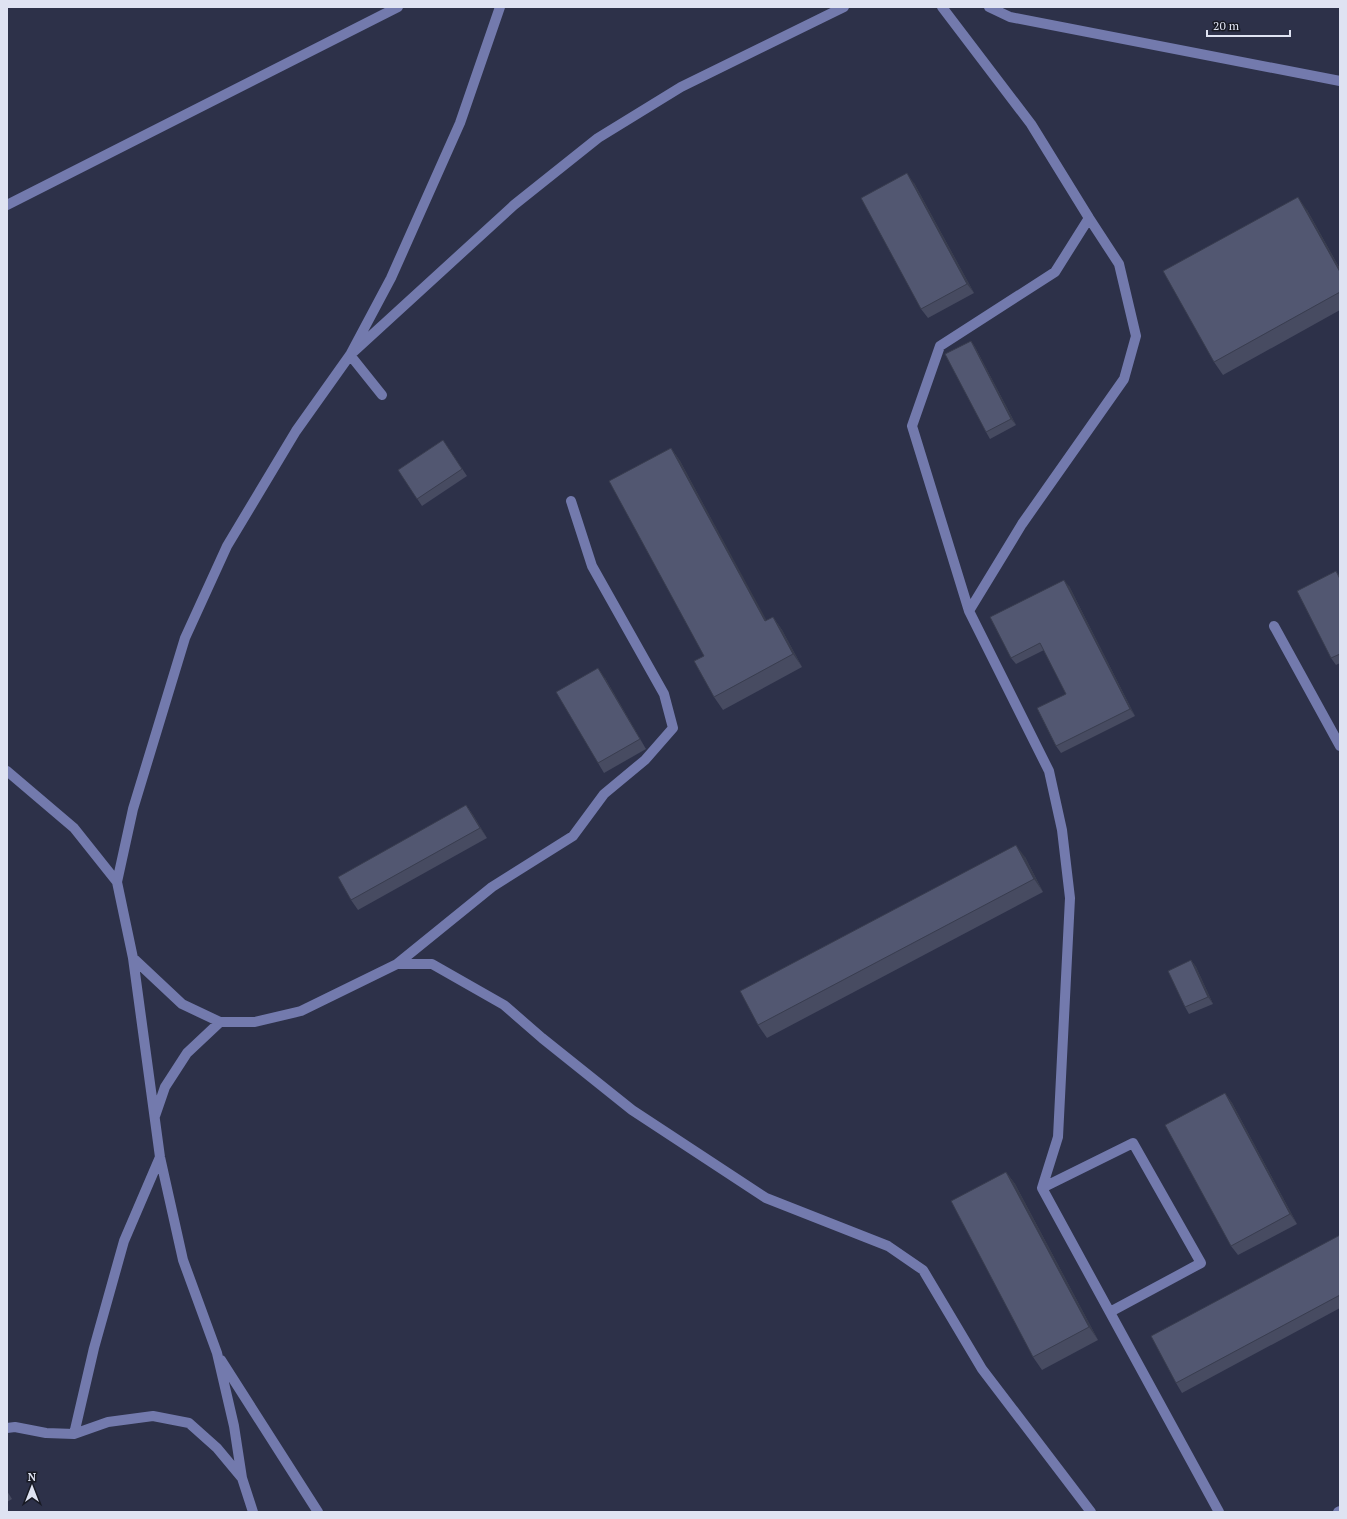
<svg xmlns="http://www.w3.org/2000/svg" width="1347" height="1519" viewBox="0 0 1347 1519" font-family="'PT Serif',serif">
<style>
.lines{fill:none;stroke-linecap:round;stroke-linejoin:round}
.minor{stroke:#737aad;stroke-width:10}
.wall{fill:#474b61}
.shaded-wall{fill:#393d4f}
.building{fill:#525771;stroke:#393d4f}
</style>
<rect width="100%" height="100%" fill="#2d3149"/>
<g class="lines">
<!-- minor -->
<path class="minor" d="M942,7L1031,124L1089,218L1119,264L1136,336L1124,379L1022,524L969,611
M989,7L1010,17L1340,81
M7,205L398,7
M382,395L350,355L514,205L598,138L681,87L844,7
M1274,626L1340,746
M7,771L74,828L117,882
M133,958L182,1004L220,1022H255L301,1011L397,964H432L504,1005L542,1038L632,1110L766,1198L888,1246L923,1270L982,1369L1091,1512
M397,964L492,887L573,836L604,794L645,760L673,728L664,694L592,566L571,501
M155,1116L165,1087L187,1053L220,1022
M1042,1188L1058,1137L1070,898L1062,830L1049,771L969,611L912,426L940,346L1055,272L1089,218
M1110,1312L1201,1263L1133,1143L1042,1188L1219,1512
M221,1360L318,1512
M7,1428L15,1427L46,1433L74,1434L108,1422L153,1416L189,1423L217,1448L242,1478
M74,1434L94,1348L124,1241L160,1157
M253,1512L242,1478L234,1426L217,1353L183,1260L160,1157L133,958L117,882L133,809L185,638L227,546L296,431L350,355L391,278L460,123L500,7
M1338,1512L1340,1511"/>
</g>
<!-- wall -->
<path class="wall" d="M914,183L974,293L928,318L921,309Z
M1307,210L1340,269V310L1223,375L1214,362Z
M971,341L975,347L1016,425L990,439L986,432Z
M443,440L467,476L422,506L398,470Z
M671,448L680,461L766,621L773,617L782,630L802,667L723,710L714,697L704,656Z
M1336,571L1340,577V663L1336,665L1331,658Z
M1069,586L1135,716L1061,753L1056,746L1066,694L1044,650L1016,664L1011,658Z
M605,678L646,749L604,773L598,763Z
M466,805L473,815L487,838L358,910L351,900Z
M1025,857L1043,892L767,1038L758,1025Z
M1191,960L1196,967L1213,1004L1189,1014L1185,1007Z
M1225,1093L1232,1103L1297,1224L1238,1255L1231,1246Z
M1006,1172L1015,1184L1098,1340L1042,1370L1033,1357Z
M1340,1235V1308L1182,1393L1176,1383Z
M7,1491L12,1499L7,1502Z"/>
<!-- shaded-wall -->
<path class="shaded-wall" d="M907,173L914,183L974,293L967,284Z
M1298,197L1307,210L1340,269V272Z
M971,341L975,347L1016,425L1011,419Z
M671,448L680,461L774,634L765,621Z
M1064,580L1069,586L1135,716L1130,709Z
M773,617L782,630L802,667L793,654Z
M598,668L605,678L646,749L640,739Z
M466,805L473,815L487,838L480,828Z
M1016,845L1025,857L1043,892L1034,879Z
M1191,960L1196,967L1213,1004L1208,997Z
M1225,1093L1232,1103L1297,1224L1290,1214Z
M1006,1172L1015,1184L1098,1340L1089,1327Z"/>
<!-- building -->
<path class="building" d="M907,173L967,284L921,309L861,198Z
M1298,197L1340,272V292L1214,362L1163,271Z
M971,341L1011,419L986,432L945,354Z
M443,440L462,469L417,499L398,470Z
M671,448L765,621L773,617L793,654L714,697L694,661L704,656L609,481Z
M1336,571L1340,579V654L1331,658L1297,591Z
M1064,580L1130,709L1056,746L1037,708L1066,694L1040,643L1011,658L990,617Z
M598,668L640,739L598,763L556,692Z
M466,805L480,828L351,900L338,877Z
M1016,845L1034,879L758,1025L740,991Z
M1191,960L1208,997L1185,1007L1168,971Z
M1225,1093L1290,1214L1231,1246L1165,1125Z
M1006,1172L1089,1327L1033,1357L951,1201Z
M1340,1235V1295L1176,1383L1151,1336Z"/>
<!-- border -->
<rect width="1347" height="1519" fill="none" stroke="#dfe3f2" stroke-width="16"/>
<!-- north arrow -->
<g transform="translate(32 1487)" stroke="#181a24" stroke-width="3" paint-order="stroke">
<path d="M0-3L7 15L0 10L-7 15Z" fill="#dfe3f2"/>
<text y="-6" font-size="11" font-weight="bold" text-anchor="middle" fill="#dfe3f2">N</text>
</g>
<!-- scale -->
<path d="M1207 30v6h83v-6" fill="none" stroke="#dfe3f2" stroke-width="2"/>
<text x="1213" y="30" font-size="12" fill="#dfe3f2" stroke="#181a24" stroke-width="3" paint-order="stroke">20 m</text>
</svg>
